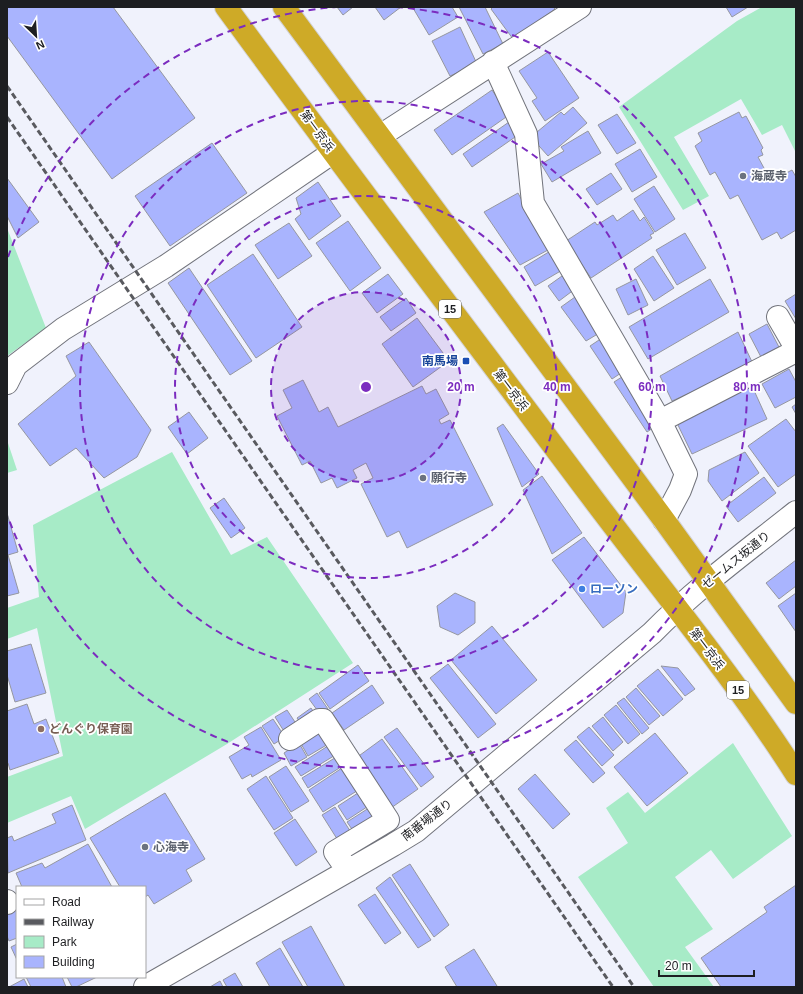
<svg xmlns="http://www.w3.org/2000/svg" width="803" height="994" viewBox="0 0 803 994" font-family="Helvetica,'Noto Sans JP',sans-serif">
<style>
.green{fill:#a7ebc7}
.building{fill:#a9b4fe;stroke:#9597a0}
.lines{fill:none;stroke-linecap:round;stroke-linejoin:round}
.minor-casing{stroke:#72747c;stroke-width:24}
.highway-casing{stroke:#d2d2d3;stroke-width:24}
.minor{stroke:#fff;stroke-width:22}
.highway{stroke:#ceaa27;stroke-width:22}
.rail{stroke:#595a5f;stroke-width:3;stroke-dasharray:6 3;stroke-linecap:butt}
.ring{fill:none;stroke:#7b2cbf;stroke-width:2;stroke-dasharray:7 5}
.worship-dot{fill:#6b7280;stroke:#fff;stroke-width:1.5}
.transit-dot{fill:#1a4fb4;stroke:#fff;stroke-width:1.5}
.shop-dot{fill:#3f7fe0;stroke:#fff;stroke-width:1.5}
.education-dot{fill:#8d6e63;stroke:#fff;stroke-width:1.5}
.labels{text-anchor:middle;stroke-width:3.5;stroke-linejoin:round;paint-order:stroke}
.shield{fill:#fff;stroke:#616264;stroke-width:1}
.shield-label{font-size:11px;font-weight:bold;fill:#1d1e21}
.street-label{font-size:12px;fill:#1d1e21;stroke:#fff}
.worship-label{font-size:12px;font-weight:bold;fill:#5b616d;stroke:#fff;text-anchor:start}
.transit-label{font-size:12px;font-weight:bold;fill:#164399;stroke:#fff;text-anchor:end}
.shop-label{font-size:12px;font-weight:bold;fill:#366cbe;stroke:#fff;text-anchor:start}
.education-label{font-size:12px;font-weight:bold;fill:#785e54;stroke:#fff;text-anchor:start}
.centre{fill:#7b2cbf;stroke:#fff;stroke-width:2}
.ring-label{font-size:12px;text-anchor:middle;font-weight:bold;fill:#7b2cbf;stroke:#fff;stroke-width:3.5;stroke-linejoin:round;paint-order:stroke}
</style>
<rect width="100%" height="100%" fill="#f0f2fc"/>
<!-- green -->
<path class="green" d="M762,7H794L796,10V153L782,125L762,135L741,99L674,137L709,196L683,210L619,107L737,21Z
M7,228L46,328L7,356Z
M7,440L17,470L7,473Z
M172,452L231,555L267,537L353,663L227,744L85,829L71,796L7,823V777L63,756L37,628L7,639V608L39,597L33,525Z
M733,743L792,836L733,879L711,850L675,877L713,929L685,947L714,987H654L578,877L628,843L606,808L628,792L645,813Z"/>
<!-- building -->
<path class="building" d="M7,7H113L195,118L112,179L7,36Z
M337,7H353L343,15Z
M375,7H401L384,20Z
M415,7H452L458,17L429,35L413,8Z
M459,7H485L503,44L483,54Z
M493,7H553L555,9L513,39L491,9Z
M726,7H748L732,17Z
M460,27L477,64L450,76L432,41Z
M548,52L579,98L545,121L532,101L537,98L519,71Z
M492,90L509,115L452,155L434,130Z
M573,107L587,123L548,156L531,137L561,112L564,115Z
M739,112L742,118L746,116L763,148L761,150L763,155L758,157L771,181L792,170L796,177V230L781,239L777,232L762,240L738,195L730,199L715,172L710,175L695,146L702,141L698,133Z
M617,114L636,143L617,154L598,125Z
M509,122L518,135L472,167L463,154Z
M588,131L601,153L552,182L541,164L564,151L561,147Z
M212,143L247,193L170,246L135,196Z
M640,149L657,177L632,192L615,164Z
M611,173L622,189L597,205L586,189Z
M7,178L39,222L18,238L7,216Z
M318,182L341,216L309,240L295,219L301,214L296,198Z
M654,186L675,219L655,232L634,199Z
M518,193L548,250L520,265L484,212Z
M633,210L640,221L644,217L654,233L650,235L652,238L591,278L566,241L595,222L597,225L613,215L617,221Z
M348,221L381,268L350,291L316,243Z
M289,223L312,256L278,279L255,245Z
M685,233L706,268L677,285L656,250Z
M552,250L564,269L535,286L524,267Z
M253,254L302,327L256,358L207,285Z
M653,256L674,288L654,301L634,269Z
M189,268L252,361L230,375L168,283Z
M569,271L579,286L559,301L548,286Z
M388,274L403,294L377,313L362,293Z
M636,279L648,305L628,315L616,289Z
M710,279L729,312L648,359L629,327Z
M582,292L601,332L586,341L561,307Z
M796,294V319L785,301Z
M406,298L416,313L391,331L380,317Z
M417,318L449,361L413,387L382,344Z
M767,324L780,349L762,359L749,334Z
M738,332L753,364L672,401L660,376Z
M602,338L624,371L612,379L590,346Z
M89,342L151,430L137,457L104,478L76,448L50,466L18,424L76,376L66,356Z
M789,369L796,382V397L775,408L762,384Z
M625,375L653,428L647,432L614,382Z
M303,380L319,412L328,407L338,427L422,386L426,394L436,389L449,414L439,420L441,424L450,420L493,505L407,548L399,531L387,537L361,484L373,478L366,463L353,470L357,478L337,488L332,478L321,483L310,461L302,465L277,416L292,408L283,390Z
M752,386L767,419L692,454L676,421Z
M796,404V414L792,407Z
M189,412L208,438L187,454L168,427Z
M786,419L796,432V474L778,487L748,446Z
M503,424L539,474L522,487L497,428Z
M745,452L759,473L722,501L708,481L709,470Z
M542,476L582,533L552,554L523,490Z
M764,477L776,493L738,522L726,506Z
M224,498L245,528L231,538L210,508Z
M7,513L18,552L8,555L19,593L7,596Z
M584,537L626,592L623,613L603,628L552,560Z
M796,560V586L779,599L766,583Z
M455,593L475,602V623L458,635L440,627L437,606Z
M796,593V632L778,606Z
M492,626L537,680L496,714L451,660Z
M31,644L46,693L15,702L7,675V651Z
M448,664L496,724L478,738L430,678Z
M358,665L369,681L330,709L319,693Z
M661,666L678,668L695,689L685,696Z
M658,669L683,699L663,716L637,686Z
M372,685L384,703L344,730L332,713Z
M636,688L660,716L649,725L626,697Z
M317,693L328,709L320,714L309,699Z
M624,698L649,728L642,734L617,703Z
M27,704L34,724L46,719L59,753L10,770L8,763L7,764V711Z
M616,705L640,734L628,744L604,715Z
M311,708L317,717L303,727L297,718Z
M287,710L299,728L287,736L275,717Z
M603,717L623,742L613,751L592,726Z
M273,719L285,737L274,744L262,726Z
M261,727L281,760L252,777L251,774L242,779L229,757L249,745L244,737Z
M589,727L614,755L602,766L577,737Z
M397,728L434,777L421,787L384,737Z
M322,729L330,743L308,756L300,742Z
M655,733L688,773L647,806L614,767Z
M382,739L418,789L391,808L356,758Z
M576,740L605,773L593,783L564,750Z
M299,743L307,757L291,766L284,753Z
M331,744L337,754L301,776L295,767Z
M338,756L344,765L308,788L302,778Z
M286,766L309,801L291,812L269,777Z
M345,766L360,789L323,812L309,790Z
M535,774L570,814L553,829L518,789Z
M266,776L293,818L274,830L247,789Z
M361,791L370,805L347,820L338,806Z
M165,793L205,859L186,870L192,881L154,904L148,895L145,897V887H120L90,838Z
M72,805L86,840L8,873L7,838L12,836L14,841L56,823L52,814Z
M372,806L380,819L356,835L347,822Z
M335,807L352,834L339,842L322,815Z
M295,819L317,852L296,866L274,833Z
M88,844L112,887H22L16,873L42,863L45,868Z
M410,864L449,925L434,937L392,875Z
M390,877L431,940L418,948L376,888Z
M796,885V987H721L701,958L767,912L764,907Z
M375,894L401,933L385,944L358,905Z
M16,905L17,908V938L9,941L7,936V908Z
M311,926L345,987H308L282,942Z
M17,944V960L11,947Z
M280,948L303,987H270L256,963Z
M474,949L497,986L495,987H457L445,967Z
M235,973L243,987H227L223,980Z
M26,977H62L66,987H31Z
M67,977H97L76,987H72Z
M24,979L28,987H9Z
M220,981L223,987H210Z"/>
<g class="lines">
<!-- minor casing -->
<g class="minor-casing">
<path id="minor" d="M493,62L526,134L533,203L660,421L686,474L680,490L664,520
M380,136L580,7
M778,317L796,348
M7,383L16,365L63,329L166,266L332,153
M660,421L796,351
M290,739L319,720H323L388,820L335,852L348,871
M7,901V903
M145,987L393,845L416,831L652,633C696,588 747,551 796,512"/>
</g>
<!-- highway casing -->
<g class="highway-casing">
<path id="highway" d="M226,7C346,171 469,333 591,496C660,588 734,677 796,774
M284,7L664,520L796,703"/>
</g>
<!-- minor -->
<use href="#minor" class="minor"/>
<!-- highway -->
<use href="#highway" class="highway"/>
<!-- rail -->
<path class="rail" d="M7,86L634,987
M7,117L613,987"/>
</g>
<!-- distance rings -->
<circle cx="366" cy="387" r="95" fill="#7b2cbf" fill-opacity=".12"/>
<g class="ring">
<circle cx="366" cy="387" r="95"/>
<circle cx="366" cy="387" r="191"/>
<circle cx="366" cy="387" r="286"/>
<path d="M8 257A381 381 0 0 1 336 7M396 7A381 381 0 1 1 8 517"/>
</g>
<!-- markers -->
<g class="worship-dot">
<circle cx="743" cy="176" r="4"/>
<circle cx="423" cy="478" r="4"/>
<circle cx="145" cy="847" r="4"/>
</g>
<rect class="transit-dot" x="462" y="357" width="8" height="8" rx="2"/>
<circle class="shop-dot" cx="582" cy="589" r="4"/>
<circle class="education-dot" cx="41" cy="729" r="4"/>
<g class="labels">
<!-- shield labels -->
<g class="shield">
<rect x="439" y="300" width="22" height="18" rx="3"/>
<rect x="727" y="681" width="22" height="18" rx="3"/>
</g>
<g class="shield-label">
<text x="450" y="313">15</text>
<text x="738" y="694">15</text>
</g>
<!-- street labels -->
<g class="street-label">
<text transform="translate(317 131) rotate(54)" y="4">第一京浜</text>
<text transform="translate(511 390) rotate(53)" y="4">第一京浜</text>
<text transform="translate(736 560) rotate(-39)" y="4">ゼームス坂通り</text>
<text transform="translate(707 649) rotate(53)" y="4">第一京浜</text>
<text transform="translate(427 820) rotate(-37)" y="4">南番場通り</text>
</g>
<!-- worship labels -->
<g class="worship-label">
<text x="751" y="180">海蔵寺</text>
<text x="431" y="482">願行寺</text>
<text x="153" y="851">心海寺</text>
</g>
<!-- transit labels -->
<g class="transit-label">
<text x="458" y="365">南馬場</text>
</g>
<!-- shop labels -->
<g class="shop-label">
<text x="590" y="593">ローソン</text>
</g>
<!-- education labels -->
<g class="education-label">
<text x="49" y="733">どんぐり保育園</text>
</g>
</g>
<circle cx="366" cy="387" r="6" class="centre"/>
<g class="ring-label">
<text x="461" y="391">20 m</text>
<text x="557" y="391">40 m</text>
<text x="652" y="391">60 m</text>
<text x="747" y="391">80 m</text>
</g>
<!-- border -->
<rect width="803" height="994" fill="none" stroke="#1d1e21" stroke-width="16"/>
<!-- legend -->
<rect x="16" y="886" width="130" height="92" fill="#ffffff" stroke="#a5a5a6"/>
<rect x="24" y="899" width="20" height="6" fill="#ffffff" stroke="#a5a5a6"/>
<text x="52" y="906" font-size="12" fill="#1d1e21">Road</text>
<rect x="24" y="919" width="20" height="6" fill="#595a5f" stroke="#a5a5a6"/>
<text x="52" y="926" font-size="12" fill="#1d1e21">Railway</text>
<rect x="24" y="936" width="20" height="12" fill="#a7ebc7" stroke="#a5a5a6"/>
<text x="52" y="946" font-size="12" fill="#1d1e21">Park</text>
<rect x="24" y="956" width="20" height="12" fill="#a9b4fe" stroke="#a5a5a6"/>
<text x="52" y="966" font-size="12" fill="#1d1e21">Building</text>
<!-- north arrow -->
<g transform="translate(36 36) rotate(155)" stroke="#ffffff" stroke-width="3" paint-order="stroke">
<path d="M0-3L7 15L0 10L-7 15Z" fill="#1d1e21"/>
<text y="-6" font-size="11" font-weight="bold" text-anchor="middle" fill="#1d1e21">N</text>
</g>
<!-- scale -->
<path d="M659 970v6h95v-6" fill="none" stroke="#1d1e21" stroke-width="2"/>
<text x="665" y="970" font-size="12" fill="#1d1e21" stroke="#ffffff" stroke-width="3" paint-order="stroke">20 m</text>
</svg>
